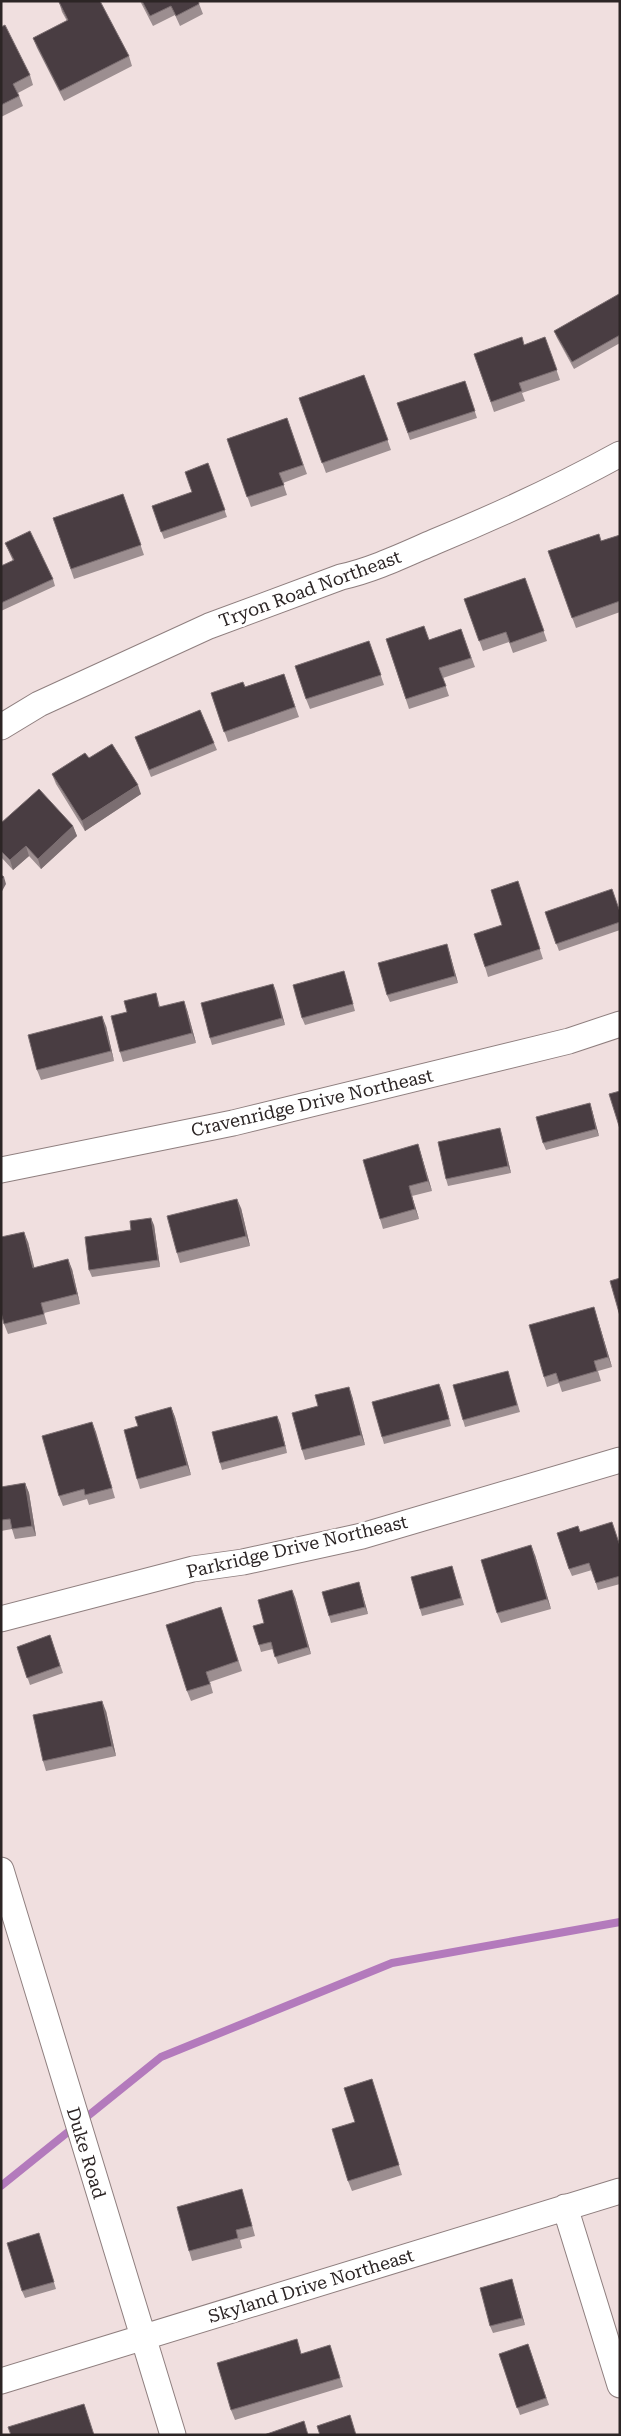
<svg xmlns="http://www.w3.org/2000/svg" width="621" height="2436" viewBox="0 0 621 2436" font-family="'Roboto Serif',serif">
<style>
.lines{fill:none;stroke-linecap:round;stroke-linejoin:round}
.stream{stroke:#b37abc;stroke-width:8}
.street-casing{stroke:#8f7f7f;stroke-width:27}
.street{stroke:#fff;stroke-width:25}
.wall{fill:#9c8e90}
.shaded-wall{fill:#7b6e71}
.building{fill:#493d42;stroke:#7b6e71}
.labels{text-anchor:middle;stroke-width:5;stroke-linejoin:round;paint-order:stroke}
.street-label{font-size:18px;fill:#2c2525;stroke:#fff}
</style>
<rect width="100%" height="100%" fill="#f0dfdf"/>
<g class="lines">
<!-- stream -->
<path class="stream" d="M1,2186L161,2057L392,1963L620,1922"/>
<!-- street casing -->
<g class="street-casing">
<path id="street" d="M1,727L39,704L209,626L341,577C373,570 404,555 434,542C497,516 560,487 620,454
M1,1170L233,1123L569,1041L620,1024
M1,1619L193,1569L243,1562L362,1536L620,1460
M1,1870L173,2435
M565,2207L620,2385
M1,2381L620,2191"/>
</g>
<!-- street -->
<use href="#street" class="street"/>
</g>
<!-- wall -->
<path class="wall" d="M140,1H198L203,14L180,26L175,15L153,26Z
M59,2L129,56L132,66L64,101L37,48L33,38L67,21L62,12Z
M1,27L30,75L33,85L18,93L23,106L1,117Z
M620,296V343L574,369L557,338L554,331Z
M545,337L560,380L522,393L525,401L494,412L474,354L524,345Z
M364,375L391,450L326,473L299,398Z
M465,381L477,418L410,440L397,403Z
M287,418L307,474L283,483L287,495L251,507L227,439Z
M208,463L227,517L164,539L152,506L192,492Z
M123,494L144,555L74,579L53,518Z
M620,535V612L576,628L548,551L601,541Z
M5,543L53,579L55,586L1,611V566L13,561Z
M525,578L547,641L513,653L509,642L483,651L464,599Z
M461,629L475,667L443,678L449,696L409,709L386,639L429,640Z
M369,641L384,685L310,709L306,699Z
M284,674L299,717L228,742L211,693L245,687Z
M200,710L217,750L151,777L135,737Z
M89,758L141,794L85,831L56,784L52,774Z
M1,823L73,826L77,836L41,869L29,856L13,870L1,857Z
M521,891L543,959L488,977L485,967L502,925Z
M620,911V930L559,951L545,912Z
M449,951L458,983L390,1002L387,995Z
M344,971L355,1011L305,1025L302,1018Z
M273,984L285,1025L212,1045L210,1038Z
M156,993L160,1007L187,1010L196,1043L123,1062L120,1052L127,1012Z
M106,1026L114,1061L41,1080L37,1070Z
M592,1110L599,1136L546,1150L543,1143Z
M502,1135L511,1173L448,1186L446,1179Z
M418,1144L432,1191L412,1196L419,1219L383,1229L380,1219Z
M241,1208L250,1246L180,1263L177,1253Z
M154,1225L160,1267L92,1277L89,1270L131,1230Z
M28,1242L34,1268L72,1269L80,1304L44,1313L47,1324L8,1334L4,1324Z
M594,1307L612,1367L598,1371L601,1381L562,1392L559,1383L547,1387L544,1377Z
M510,1378L520,1412L465,1427L463,1420Z
M442,1391L451,1426L384,1444L382,1437Z
M352,1396L365,1445L305,1460L302,1450Z
M171,1407L175,1417L191,1475L140,1489L137,1479L138,1426Z
M92,1422L115,1498L89,1505L87,1499L63,1506L59,1496Z
M280,1423L287,1453L222,1470L220,1463Z
M25,1483L29,1493L36,1536L15,1539L12,1529L1,1531V1487Z
M580,1532L620,1545V1584L598,1590L592,1570L572,1576L569,1569Z
M535,1555L551,1609L501,1623L497,1613Z
M452,1566L464,1605L422,1616L420,1609Z
M359,1582L368,1614L331,1623L329,1616Z
M295,1597L311,1654L278,1664L273,1649L261,1652L259,1645L264,1623Z
M221,1607L242,1671L210,1682L213,1693L191,1701L187,1691Z
M50,1635L63,1673L30,1685L17,1647Z
M106,1711L116,1756L46,1771L43,1761Z
M372,2079L402,2175L352,2191L348,2181L355,2122Z
M245,2199L255,2236L240,2240L242,2248L192,2261L189,2251Z
M41,2240L56,2289L25,2298L22,2291Z
M512,2279L525,2325L493,2333L490,2326Z
M528,2344L549,2405L520,2415L499,2354Z
M302,2354L333,2355L343,2387L235,2420L231,2410Z"/>
<!-- shaded-wall -->
<path class="shaded-wall" d="M138,785L141,794L85,831L82,821Z
M73,826L77,836L41,869L38,859Z
M26,846L29,856L13,870L10,860Z
M4,877L6,884L1,893V881Z
M447,944L449,951L458,983L455,976Z
M273,984L276,991L285,1025L282,1018Z
M184,1001L187,1010L196,1043L192,1033Z
M102,1016L106,1026L114,1061L111,1051Z
M590,1103L592,1110L599,1136L596,1129Z
M500,1128L502,1135L511,1173L508,1166Z
M418,1144L421,1154L432,1191L428,1181Z
M409,1186L412,1196L419,1219L415,1209Z
M237,1199L241,1208L250,1246L246,1236Z
M151,1218L154,1225L160,1267L158,1260Z
M24,1232L28,1242L37,1278L33,1268Z
M68,1259L72,1269L80,1304L77,1294Z
M594,1307L612,1367L608,1357Z
M439,1384L442,1391L451,1426Z
M349,1387L352,1396L365,1445L361,1435Z
M171,1407L175,1417L191,1475L187,1465Z
M277,1416L280,1423L287,1453L285,1446Z
M92,1422L96,1432L115,1498L112,1488Z
M25,1483L29,1493L36,1536L32,1526Z
M531,1545L535,1555L551,1609L547,1599Z
M359,1582L361,1589L368,1614L365,1607Z
M292,1590L295,1597L311,1654L308,1647Z
M102,1701L106,1711L116,1756L112,1746Z
M512,2279L514,2286L525,2325L522,2318Z"/>
<!-- building -->
<path class="building" d="M60,1H100L129,56L60,91L33,38L68,20L59,2Z
M142,1H198L199,4L176,16L171,6L150,16Z
M5,25L30,75L13,84L19,96L1,105V27Z
M619,294L620,296V335L572,362L554,331Z
M522,337L524,345L545,337L557,370L519,383L522,391L491,402L474,354Z
M364,375L388,440L322,463L299,398Z
M465,381L475,411L408,433L397,403Z
M287,418L303,465L279,473L284,485L247,497L227,439Z
M208,463L225,510L161,532L152,506L192,492L185,472Z
M123,494L141,545L71,569L53,518Z
M30,531L53,579L1,603V566L14,560L5,543Z
M599,534L601,541L620,535V601L572,618L548,551Z
M525,578L544,631L510,643L506,632L479,641L464,599Z
M424,626L429,640L461,629L471,658L439,668L446,686L406,699L386,639Z
M369,641L381,675L306,699L295,666Z
M284,674L295,707L224,732L211,693L243,682L245,687Z
M200,710L214,743L149,770L135,737Z
M112,744L138,785L82,821L52,774L85,753L89,758Z
M39,789L73,826L38,859L26,846L10,860L1,851V823Z
M1,875L4,877L1,881Z
M518,881L540,949L485,967L474,934L502,925L491,890Z
M612,889L620,912V922L556,944L545,912Z
M447,944L455,976L387,995L378,963Z
M344,971L353,1004L302,1018L293,985Z
M273,984L282,1018L210,1038L201,1003Z
M156,993L159,1007L184,1001L192,1033L120,1052L111,1016L127,1012L124,1001Z
M102,1016L111,1051L37,1070L28,1035Z
M620,1091V1129L609,1094Z
M590,1103L596,1129L543,1143L536,1117Z
M500,1128L508,1166L446,1179L438,1142Z
M418,1144L428,1181L409,1186L415,1209L380,1219L363,1160Z
M237,1199L246,1236L177,1253L167,1216Z
M151,1218L158,1260L89,1270L85,1237L131,1230L130,1221Z
M24,1232L33,1268L68,1259L77,1294L41,1303L44,1314L4,1324L1,1312V1237Z
M620,1278V1316L610,1281Z
M594,1307L608,1357L594,1361L597,1371L559,1382L556,1373L544,1377L529,1325Z
M508,1371L517,1405L463,1420L453,1385Z
M439,1384L449,1419L382,1437L372,1402Z
M349,1387L361,1435L302,1450L292,1413L318,1406L315,1395Z
M171,1407L187,1465L137,1479L124,1430L138,1426L135,1417Z
M277,1416L285,1446L220,1463L212,1432Z
M92,1422L112,1488L85,1495L84,1489L59,1496L42,1436Z
M25,1483L32,1526L12,1529L10,1519L1,1520V1487Z
M612,1522L620,1546V1576L596,1583L589,1563L569,1569L557,1533L578,1526L580,1532Z
M531,1545L547,1599L497,1613L481,1560Z
M452,1566L461,1598L420,1609L411,1577Z
M359,1582L365,1607L329,1616L322,1592Z
M292,1590L308,1647L275,1657L271,1642L259,1645L253,1626L264,1623L258,1600Z
M221,1607L238,1661L206,1672L210,1684L187,1691L166,1625Z
M50,1635L60,1666L27,1678L17,1647Z
M102,1701L112,1746L43,1761L33,1715Z
M372,2079L399,2165L348,2181L332,2129L355,2122L344,2088Z
M242,2189L252,2226L236,2230L238,2238L189,2251L177,2207Z
M39,2233L54,2282L22,2291L7,2243Z
M512,2279L522,2318L490,2326L480,2288Z
M297,2339L301,2354L330,2345L340,2378L231,2410L217,2363Z
M528,2344L546,2398L517,2408L499,2354Z
M84,2404L94,2435H11L8,2427Z
M350,2415L356,2435H320L317,2426Z
M304,2421L308,2435H264Z"/>
<g class="labels">
<!-- street labels -->
<g class="street-label">
<text transform="translate(310 589) rotate(-20)" y="6">Tryon Road Northeast</text>
<text transform="translate(312 1103) rotate(-13)" y="6">Cravenridge Drive Northeast</text>
<text transform="translate(297 1547) rotate(-13)" y="6">Parkridge Drive Northeast</text>
<text transform="translate(86 2153) rotate(73)" y="6">Duke Road</text>
<text transform="translate(311 2286) rotate(-17)" y="6">Skyland Drive Northeast</text>
</g>
</g>
<!-- border -->
<rect width="621" height="2436" fill="none" stroke="#2c2525" stroke-width="5"/>
</svg>
